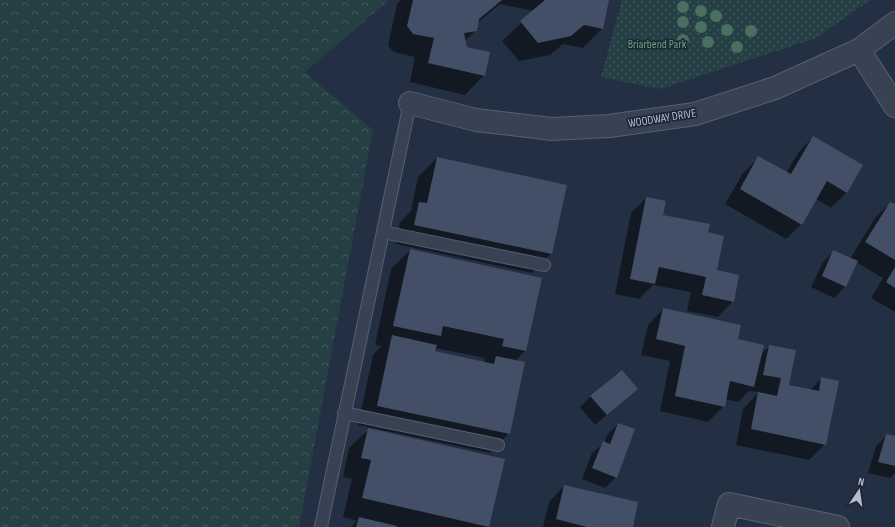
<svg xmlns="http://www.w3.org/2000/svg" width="895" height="527" viewBox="0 0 895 527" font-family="'Sofia Sans Condensed',sans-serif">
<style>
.forest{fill:url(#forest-crowns)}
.park{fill:url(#park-dots)}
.shadow{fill:#0007;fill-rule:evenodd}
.building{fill:#424f66}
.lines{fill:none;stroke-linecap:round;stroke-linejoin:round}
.lane-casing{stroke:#566070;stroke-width:14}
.street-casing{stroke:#566070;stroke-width:24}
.lane{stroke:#384253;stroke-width:12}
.street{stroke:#384253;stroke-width:22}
.tree{fill:#4a6e60}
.labels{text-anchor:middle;stroke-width:3.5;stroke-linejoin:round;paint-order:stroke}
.park-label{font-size:12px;fill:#69a078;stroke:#1c2738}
.street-label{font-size:12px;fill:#b5bdcd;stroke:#1c2738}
</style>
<defs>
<pattern id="forest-crowns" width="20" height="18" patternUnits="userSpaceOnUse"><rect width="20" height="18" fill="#253f44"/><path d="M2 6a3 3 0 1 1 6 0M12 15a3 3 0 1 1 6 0" fill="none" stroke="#42595e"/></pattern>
<pattern id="park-dots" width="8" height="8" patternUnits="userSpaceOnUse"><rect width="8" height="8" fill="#253f44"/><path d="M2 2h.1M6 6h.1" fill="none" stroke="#42595e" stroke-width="1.8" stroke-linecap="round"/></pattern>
</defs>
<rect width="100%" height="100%" fill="#233043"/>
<!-- forest -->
<path class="forest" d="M0,0H389L305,72L373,130L299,527H0Z"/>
<!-- park -->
<path class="park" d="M622,0H870L816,38L660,89L601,77Z"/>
<!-- shadow -->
<path class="shadow" d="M401,0H608L602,29L583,48L563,44L550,55L519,61L502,41L534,11L500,4L477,23L476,30L465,41L466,48L484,75L465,95L410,82L415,57L394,52L388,46L397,4Z
M813,137L847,192L831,208L816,199L801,224L786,239L725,204L743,173L759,157L786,173L798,153Z
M437,158L551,254L532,273L396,244L400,222L411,211L418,177Z
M646,198L715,271L733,301L718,317L687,311L691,292L653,285L639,299L615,294L631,213Z
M890,203L895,206V312L871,298L883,278L856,262L845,287L834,298L811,287L823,262L834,251L850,259L875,218Z
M410,250L525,351L515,361L509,433L490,453L358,425L373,355L381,346L375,345L391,269ZM435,348L485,358L484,363L434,352Z
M663,309L737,340L760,355L770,346L788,386L810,390L822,378L825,444L809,460L736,445L743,409L759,392L749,391L738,402L725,399L724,406L708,422L660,411L670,361L641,355L648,325Z
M637,389L595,425L580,407L591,396Z
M618,424L616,477L605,488L582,479L592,453L604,443L607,435Z
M369,429L504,460L488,527H351L357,521L343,517L352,479L343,477L349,448Z
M887,435L895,437V473L890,478L868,473L876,446Z
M564,486L632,527H543L549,502Z"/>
<!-- building -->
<path class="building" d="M413,0H502L479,19L477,31L464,33L467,47L490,52L485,76L428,63L434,38L413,34L407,26Z
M545,0H609L603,29L584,25L571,36L538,43L520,21Z
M813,136L863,165L847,193L827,181L802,225L740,189L758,156L791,174Z
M437,157L567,185L552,254L414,225L419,202L427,203Z
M646,197L666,201L663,215L710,224L708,232L724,236L717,270L739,275L734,302L702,295L706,277L659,267L655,284L630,279Z
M890,202L895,204V260L865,242Z
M410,249L542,278L526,351L502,346L504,339L443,326L441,336L393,326Z
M833,250L858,261L846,287L822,276Z
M895,267V288L886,282Z
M663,308L741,325L738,339L764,345L754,387L730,381L725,407L675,396L685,346L656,339Z
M392,335L437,345L435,351L494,364L496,356L525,362L510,434L377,406Z
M769,345L796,350L789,385L819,391L821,377L839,381L826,445L751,429L758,392L777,396L781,378L763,375Z
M622,370L638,389L607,415L590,396Z
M618,423L635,429L617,478L592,468L603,441L610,444Z
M368,428L505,459L489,527L362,498L371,460L361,458Z
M886,434L895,436V466L878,462Z
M564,485L638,502L633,527H587L556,519Z
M359,517L397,526V527H356Z"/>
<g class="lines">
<!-- lane casing -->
<g class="lane-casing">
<path id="lane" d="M383,232L544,265
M344,413L498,445
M321,527L410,103"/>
</g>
<!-- street casing -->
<g class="street-casing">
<path id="street" d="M859,50L895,106
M410,103L476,120L552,129L609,126L695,114L775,88L859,50L895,23
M723,527L729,504L838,527"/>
</g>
<!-- lane -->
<use href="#lane" class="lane"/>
<!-- street -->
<use href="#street" class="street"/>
</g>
<!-- trees -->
<g class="tree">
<circle cx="683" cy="7" r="6"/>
<circle cx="701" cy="11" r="6"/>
<circle cx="716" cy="16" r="6"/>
<circle cx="683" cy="22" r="6"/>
<circle cx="701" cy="27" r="6"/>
<circle cx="727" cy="30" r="6"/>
<circle cx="751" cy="31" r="6"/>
<circle cx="683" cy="40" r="6"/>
<circle cx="708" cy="42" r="6"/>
<circle cx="737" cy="47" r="6"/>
</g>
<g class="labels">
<!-- park labels -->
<g class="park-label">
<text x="657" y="48">Briarbend Park</text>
</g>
<!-- street labels -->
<g class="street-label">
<text transform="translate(662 118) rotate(-9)" y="4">WOODWAY DRIVE</text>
</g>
</g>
<!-- north arrow -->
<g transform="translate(859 491) rotate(13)" stroke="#1c2738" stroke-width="3" paint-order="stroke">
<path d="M0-3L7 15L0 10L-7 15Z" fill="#b5bdcd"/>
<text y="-6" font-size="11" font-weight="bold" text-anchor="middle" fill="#b5bdcd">N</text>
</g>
</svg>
